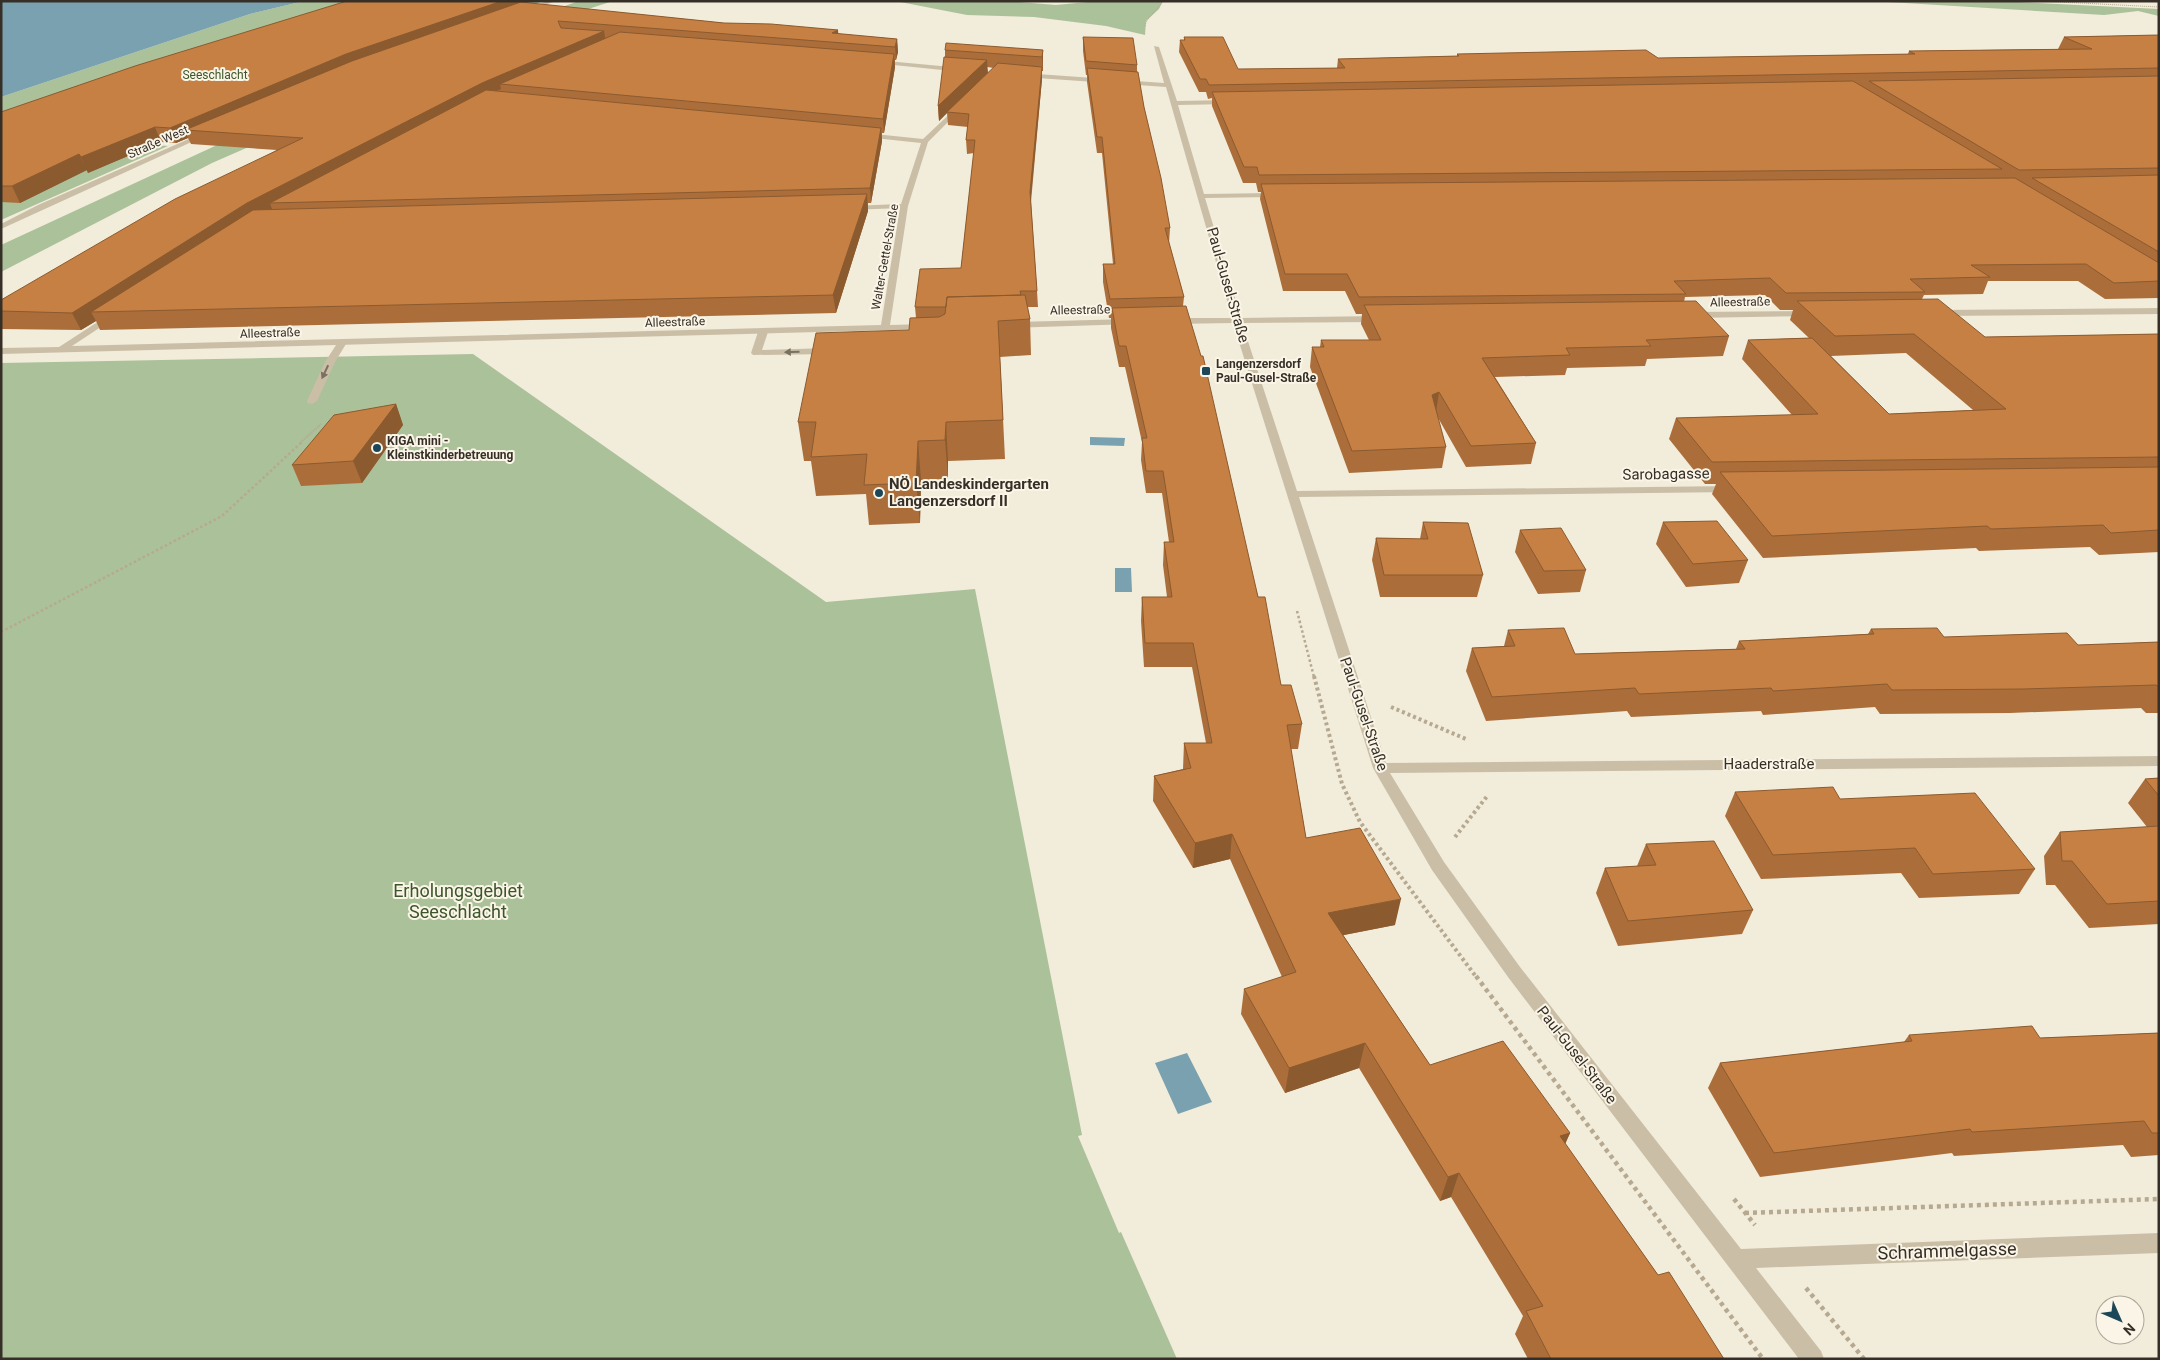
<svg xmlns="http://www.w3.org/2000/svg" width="2160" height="1360" viewBox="0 0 2160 1360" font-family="Roboto,sans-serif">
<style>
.green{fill:#abc19a}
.water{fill:#79a1af}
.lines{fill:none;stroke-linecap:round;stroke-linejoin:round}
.path-far4{stroke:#b6a990;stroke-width:1;stroke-dasharray:1 1;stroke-linecap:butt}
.path-far3{stroke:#b6a990;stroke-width:2;stroke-dasharray:1 1;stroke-linecap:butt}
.path-far2{stroke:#b6a990;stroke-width:2.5;stroke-dasharray:2.5 2.5;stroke-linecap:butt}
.path-far1{stroke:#b6a990;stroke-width:4;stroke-dasharray:3 3;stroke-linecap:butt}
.path{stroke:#b6a990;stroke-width:4.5;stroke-dasharray:4 4;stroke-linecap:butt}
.service{fill:#cabfa6;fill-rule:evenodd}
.minor{fill:#cabfa6;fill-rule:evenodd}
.wall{fill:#ab6e3a;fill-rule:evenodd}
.shaded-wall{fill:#8b5a2f}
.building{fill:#c78043;stroke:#8b5a2f}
.oneway{fill:#797060}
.poi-dot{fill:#1c4758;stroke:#faf5e7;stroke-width:2}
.labels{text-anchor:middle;stroke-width:4;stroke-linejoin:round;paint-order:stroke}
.far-park-label{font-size:12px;fill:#3c552b;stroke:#faf5e7}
.far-street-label{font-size:12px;fill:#362f27;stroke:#faf5e7}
.far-poi-label{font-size:12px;font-weight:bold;fill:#362f27;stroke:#faf5e7;text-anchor:start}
.street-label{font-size:15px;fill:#362f27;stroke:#faf5e7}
.poi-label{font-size:15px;font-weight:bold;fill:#362f27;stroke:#faf5e7;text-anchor:start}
.near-park-label{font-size:18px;fill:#3c552b;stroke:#faf5e7}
.near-street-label{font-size:18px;fill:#362f27;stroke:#faf5e7}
</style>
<rect width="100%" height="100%" fill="#f2ecda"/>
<!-- green -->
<path class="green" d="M304,1H543L515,11L55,137L168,146L1,220V97L250,14Z
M579,1H613L471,47L400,81L212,163L1,272V245L366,76Z
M895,1H1007L1056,5L1098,1H1163L1159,9L1146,21L1145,35L1106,26L1034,17L967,15Z
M1871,1H1998L2159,9V16L2138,11L2104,15Z
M473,354L826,602L975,589L1082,1135L1078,1136L1119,1233L1121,1232L1177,1359H1V363Z"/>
<!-- water -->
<path class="water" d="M1,1H304L250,14L1,97Z
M1090,437L1125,438L1124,446L1090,445Z
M1115,568H1131L1132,592H1115Z
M1187,1053L1212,1102L1178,1114L1155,1063Z"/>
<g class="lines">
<!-- path-far4 -->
<path class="path-far4" d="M2042,1L2159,7
M1145,26C1147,16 1158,10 1163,1"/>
<!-- path-far3 -->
<path class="path-far3" d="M301,442L321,424"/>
<!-- path-far2 -->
<path class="path-far2" d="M1297,611L1314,677
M1,632L222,516L303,441"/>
<!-- path-far1 -->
<path class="path-far1" d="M1314,676L1342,784L1360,822L1477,978
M1391,707L1466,739
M1455,837L1488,795"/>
<!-- path -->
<path class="path" d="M1476,976L1763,1359
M1734,1199L1755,1225
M1745,1213L2159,1199
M1806,1288L1864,1359"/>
<!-- service -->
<path class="service" d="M763,329L768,332L762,350L830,348L835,351L830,354L753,355L751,353L758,332Z
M341,341L346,344L335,362L317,401L312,404L308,403L307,401L325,362L338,342Z"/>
<!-- minor -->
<path class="minor" d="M547,1H555L527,12L522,11Z
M1154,46L1159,47L1177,101L1231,100L1234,102L1231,104L1178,105L1204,194L1278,193L1282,195L1278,197L1205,198L1241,318L1380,316L1385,319L1380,322L1242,323L1297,491L1733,486L1739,489L1733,492L1299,497L1386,763L2159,756V766L1390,773L1444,862L1520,967L1741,1249L2159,1233V1253L1756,1268L1821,1351L1824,1359H1799L1508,977L1432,870L1373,768L1233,323L1172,324L1167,321L1172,318H1232L1166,87L1023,77L1020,75L1023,73L1164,83Z
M876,60L962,68L965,70L962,72L874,63Z
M959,105L964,106L928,142L908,206L890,325L928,324L931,325V329L1,354V348L59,347L113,312L118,315L116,317L72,346L881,325L900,208L850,210L846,208L850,206L901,204L921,143L865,137L862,135L865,133L923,139Z
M207,131L209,132V134L1,229V224L38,205Z
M2159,308V314L1937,316L1932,313L1937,310Z
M1810,311L1815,314L1813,316L1692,318L1687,315L1692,312Z
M1130,319L1135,322L1133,324L1012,328L1007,325L1012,322Z"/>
</g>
<!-- wall -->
<path class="wall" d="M525,3L724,23L838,30V34L897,39L898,52L896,60H895V67L884,133H882V141L871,203H868V211L836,313L100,330L96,321L81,330L1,329V300L277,150L191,144L188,138L176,143L161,142L88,173L87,170L20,203L1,202V112Z
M2159,35V298L2105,299L2078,281H1988L1983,294L1924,295L1922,299L1985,337L2158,334L2159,332V552L2099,555L2090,547L1979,551L1976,548L1763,558L1712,494L1716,484H1705L1669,439L1676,418L1792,415L1742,359L1748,340L1809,338L1790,320L1793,310H1780L1765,295L1685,297L1684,302L1729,336L1723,356L1647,359L1645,366L1567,368L1565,375L1495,377L1536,443L1531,464L1466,467L1437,416L1446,447L1442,468L1349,473L1310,367L1312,347H1320L1321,340H1369L1361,324L1362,314H1356L1345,291H1283L1260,199L1261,192H1258L1256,183H1243L1212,106V98L1208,99L1206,92H1199L1179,52L1180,40H1184V37L1238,69L1337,68L1338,59L1457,56V54L1658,58L1908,54L1909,51L2058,49L2064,37ZM1906,353L1973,410L1889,414L1831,356Z
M1083,37L1137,65V72L1144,107L1170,228L1169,243L1184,297L1183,306L1281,685L1302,724L1298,749H1291L1306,838L1395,925L1343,935L1430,1065L1570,1133L1565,1144L1658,1275L1724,1359H1528L1515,1334L1523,1316L1451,1197L1440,1201L1359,1068L1285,1093L1241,1014L1244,989L1282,977L1230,859L1193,868L1153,801L1154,776L1183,769L1184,743H1206L1192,667H1144L1141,621L1142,597H1167L1163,565L1164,542H1169L1162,493H1146L1141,460L1142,442L1125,367H1119L1111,328V318H1109L1103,282V264H1113L1102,153H1097L1087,82V75H1086L1083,51Z
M945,50H1043V71H1042V79L1031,202L1037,291L1038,307H1027L1030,319L1031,355L1000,357L1005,459L948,461V479L921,480L920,523L869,525L866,494L816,496L811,461H804L798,422L909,330L916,318L915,307L961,268L974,153L967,154L966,140L968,127L948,125L947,113L939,121L938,106L945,57ZM987,67L994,68L988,73Z
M396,404L403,425L362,483L301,486L292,465Z
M1423,522L1483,575L1477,597H1380L1372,560L1376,538L1420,539Z
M1663,522L1748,560L1739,583L1686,587L1656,544Z
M1520,530L1586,570L1580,592L1538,594L1515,552Z
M1871,629L1944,637L2078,645L2159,642V713H2146L2141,708L2010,713L1880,714L1875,707L1763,715L1761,711L1631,717L1627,711L1486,721L1466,671L1472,648L1504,646L1508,630L1575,654L1736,649L1739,641L1868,634Z
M2159,778V924L2089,928L2055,885H2046L2044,856L2060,832L2147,827L2128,803L2145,779Z
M1735,792L2035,869L2019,894L1919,898L1901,873L1761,879L1725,816Z
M1646,844L1753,910L1742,934L1618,946L1596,893L1605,868L1637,866Z
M2159,1033V1155L2131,1157L2123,1145L1954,1156L1952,1153L1760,1177L1708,1088L1720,1063L1904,1042L1909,1035L2040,1038Z"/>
<!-- shaded-wall -->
<path class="shaded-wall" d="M495,1H529L507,9L185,130L188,138L176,143L170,128L346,54Z
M838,30L839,42L832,33Z
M604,31L606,43L500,84L501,89L485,96L270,203L272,209L91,312L96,321L81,330L72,313L247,203L482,83Z
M897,39L898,52L896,60L895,47Z
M1043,50V71L1042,57Z
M894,54L895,67L884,133L883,119Z
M987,60L988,75L947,112V113L939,121L938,106Z
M1042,67V79L1030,206V192Z
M155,127L161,142L88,173L81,157Z
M881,128L882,141L871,203L870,188Z
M79,154L87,170L20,203L12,186Z
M867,194L868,211L836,313L833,295Z
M1439,392L1436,412L1432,395Z
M396,404L403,425L362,483L353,461Z
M946,422L948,461V479L945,440Z
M918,441L921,480L920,523L916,483Z
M1232,834L1230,859L1193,868L1195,843Z
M1401,899L1395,925L1324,939L1328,913Z
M1365,1043L1359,1068L1285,1093L1289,1068Z
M1570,1133L1559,1158L1560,1136Z
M1459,1173L1451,1197L1440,1201L1448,1177Z"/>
<!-- building -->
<path class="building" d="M347,1H502L346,54L170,128L155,127L81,157L79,154L12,186H1V112L135,66Z
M521,2L724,23L771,24L838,30L832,33L897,39L895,47L558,21L561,28L604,31L482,83L247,203L72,313L1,311V300L175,199L303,138L185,130L352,61Z
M620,32L894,54L883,119L500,84Z
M2159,35V68L1209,85L1206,79H1200L1180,40H1185L1184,37H1223L1238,69L1345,68L1338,59L1459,56L1457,54L1646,50L1658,58L1915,54L1909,51L2092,49L2064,37Z
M1083,37L1133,38L1137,65L1086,61Z
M946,43L1043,50L1042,57L945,50Z
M944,57L987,60L938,106Z
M998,63L1042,67L1030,192L1037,291H1020L1021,295L947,297L946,307H915L920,269L961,268L975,140H966L969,114L947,112Z
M1087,68L1138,72L1144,107L1161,178L1170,228H1165L1184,297L1110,299L1103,264H1115L1102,137H1097Z
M2159,76V168L2019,170L1869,81Z
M1853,81L2002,169L1259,175L1257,167H1244L1212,92Z
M486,90L881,128L870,188L270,203Z
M2159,175V252L2032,178Z
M2015,178L2159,263V281L2114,283L2086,264L1971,265L1990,277L1910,279L1925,292L1786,293L1770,278L1674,281L1686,294L1359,297L1347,274H1285L1261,184Z
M867,194L833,295L91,312L253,210Z
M1025,295L1030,319L998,321L1003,420L946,422L945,440L918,441L916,483L864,485L867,454L811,457L816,422H798L816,333L909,330L910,318L939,317L945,314L947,297Z
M1938,299L1985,337L2159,334V457L1712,462L1676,418L1818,414L1748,340L1812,338L1889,414L2006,409L1914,334L1835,336L1797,301Z
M1696,301L1729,336L1646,340L1651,346L1566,348L1570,355L1482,358L1536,443L1471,446L1439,392L1432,395L1446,447L1352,451L1312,347H1324L1321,340H1381L1364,305Z
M1186,306L1201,356H1203L1258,597H1265L1281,685H1291L1302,724L1287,725L1306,838L1360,828L1401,899L1328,913L1430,1065L1503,1041L1570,1133L1560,1136L1658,1275L1669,1272L1724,1359H1551L1526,1311L1543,1306L1459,1173L1448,1177L1365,1043L1289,1068L1244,989L1296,972L1232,834L1195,843L1154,776L1191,768L1184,743H1212L1193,643H1145L1142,597H1172L1164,542H1174L1163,471H1146L1142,438H1147L1126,346H1119L1112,308Z
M396,404L353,461L292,465L334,415Z
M2159,467V530L2111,533L2103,525L1991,529L1987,526L1772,536L1720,472Z
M1717,521L1748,560L1693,564L1663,522Z
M1423,522L1468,523L1483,575H1384L1376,538L1428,539Z
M1561,528L1586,570L1544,571L1520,530Z
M1564,628L1575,654L1745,649L1739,641L1874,634L1871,629L1937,628L1944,637L2067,633L2078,645L2159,642V687L2156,685L2023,689L1892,690L1887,684L1773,691L1771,688L1639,694L1635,688L1492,697L1472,648L1515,646L1508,630Z
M2159,778V796L2145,779Z
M1833,787L1840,799L1975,793L2035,869L1933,874L1915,848L1773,855L1735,792Z
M2159,826V901L2107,904L2072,861H2062L2060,832Z
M1714,841L1753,910L1628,921L1605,868L1656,865L1646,844Z
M2032,1026L2040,1038L2159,1033V1133H2152L2144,1121L1972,1132L1970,1129L1774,1153L1720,1063L1912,1041L1909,1035Z"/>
<!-- one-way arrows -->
<defs><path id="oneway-solid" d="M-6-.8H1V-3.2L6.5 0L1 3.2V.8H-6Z" transform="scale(1.25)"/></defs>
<g class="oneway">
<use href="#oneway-solid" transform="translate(792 352) rotate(178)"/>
<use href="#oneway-solid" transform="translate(325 372) rotate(115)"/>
</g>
<!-- markers -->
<g class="poi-dot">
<rect x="1201" y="366" width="10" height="10" rx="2.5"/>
<circle cx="377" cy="448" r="5"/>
<circle cx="879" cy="493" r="5"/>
</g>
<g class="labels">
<!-- far-park labels -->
<g class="far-park-label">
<text x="215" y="79">Seeschlacht</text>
</g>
<!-- far-street labels -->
<g class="far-street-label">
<text transform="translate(158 142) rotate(-24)" y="4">Straße West</text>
<text transform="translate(885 257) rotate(-80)" y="4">Walter-Gettel-Straße</text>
<text transform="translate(1740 302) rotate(-1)" y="4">Alleestraße</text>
<text transform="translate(1080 310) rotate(-1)" y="4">Alleestraße</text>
<text transform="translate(675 322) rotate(-2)" y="4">Alleestraße</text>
<text transform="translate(270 333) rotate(-2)" y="4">Alleestraße</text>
</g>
<!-- far-poi labels -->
<g class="far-poi-label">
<text x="1216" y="368">Langenzersdorf<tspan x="1216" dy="14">Paul-Gusel-Straße</tspan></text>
<text x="387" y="445">KIGA mini -<tspan x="387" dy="14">Kleinstkinderbetreuung</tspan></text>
</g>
<!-- street labels -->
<g class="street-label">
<text transform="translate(1228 285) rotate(74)" y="5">Paul-Gusel-Straße</text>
<text transform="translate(1666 474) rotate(-1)" y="5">Sarobagasse</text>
<text transform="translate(1364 714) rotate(71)" y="5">Paul-Gusel-Straße</text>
<text x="1769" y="769">Haaderstraße</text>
<text transform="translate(1577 1055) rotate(52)" y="5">Paul-Gusel-Straße</text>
</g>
<!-- poi labels -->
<g class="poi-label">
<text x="889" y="489">NÖ Landeskindergarten<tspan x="889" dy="17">Langenzersdorf II</tspan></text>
</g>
<!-- near-park labels -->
<g class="near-park-label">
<text x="458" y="897">Erholungsgebiet<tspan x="458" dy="21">Seeschlacht</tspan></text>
</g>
<!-- near-street labels -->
<g class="near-street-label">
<text transform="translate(1947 1251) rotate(-2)" y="6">Schrammelgasse</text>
</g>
</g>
<!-- border -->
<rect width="2160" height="1360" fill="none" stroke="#362f27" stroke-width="5"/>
<!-- north arrow -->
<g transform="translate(2120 1320) rotate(135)"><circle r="24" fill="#faf5e7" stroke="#aca69a"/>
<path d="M0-4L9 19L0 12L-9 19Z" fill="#1c4758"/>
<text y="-8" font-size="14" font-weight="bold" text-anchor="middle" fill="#362f27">N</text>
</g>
</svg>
